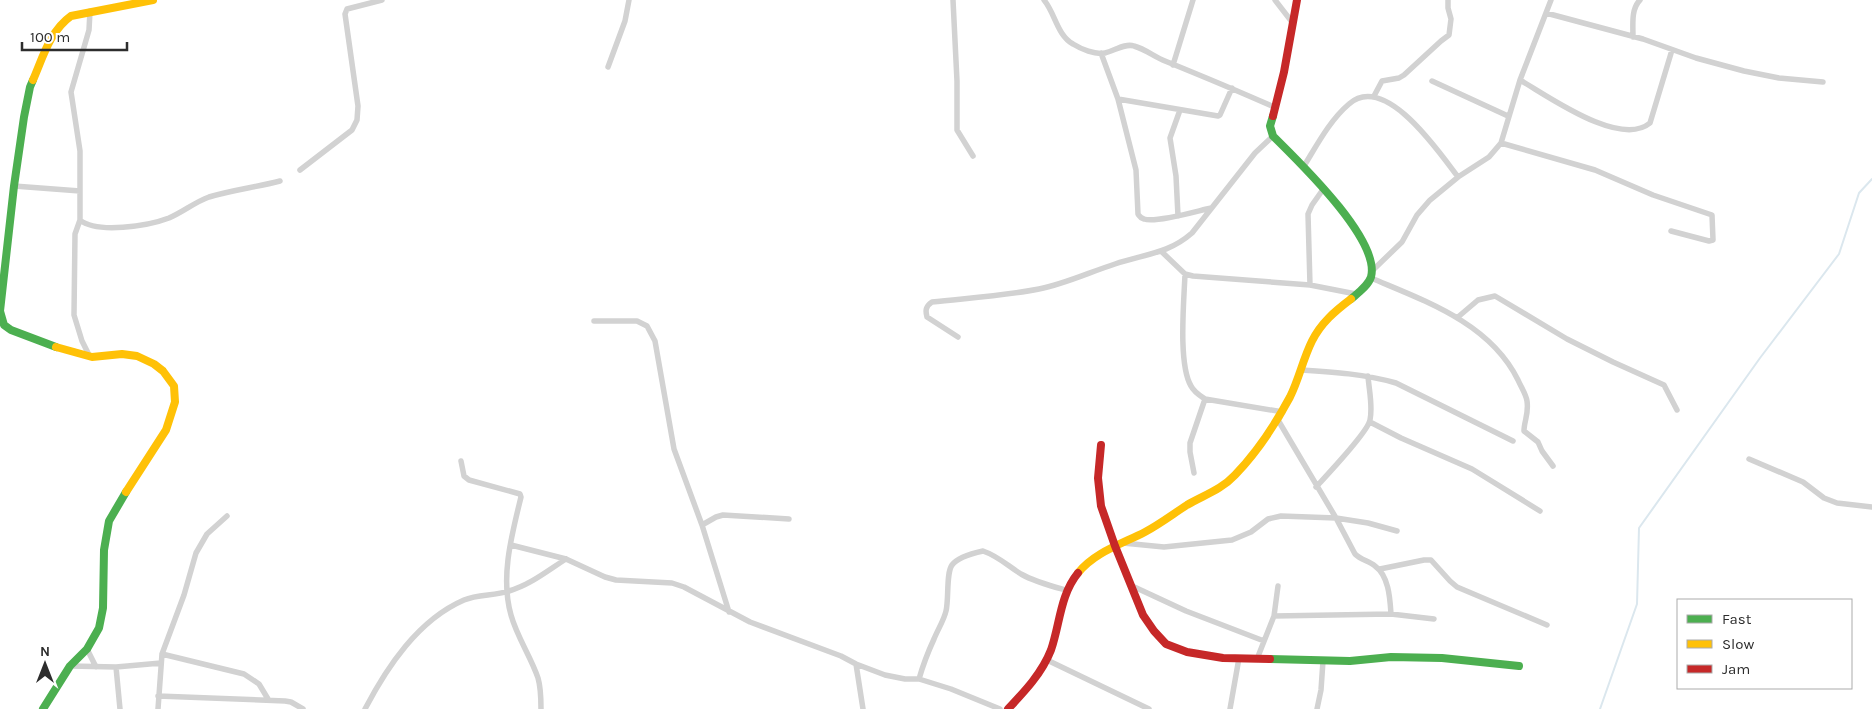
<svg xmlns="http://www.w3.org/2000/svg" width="1872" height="709" viewBox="0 0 1872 709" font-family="Karla,sans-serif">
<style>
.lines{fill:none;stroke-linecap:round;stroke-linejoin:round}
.stream{stroke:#dbe7ee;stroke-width:2}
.street{stroke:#d2d2d2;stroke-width:5.5}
.fast{stroke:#4caf50;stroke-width:8}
.slow{stroke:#ffc107;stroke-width:8}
.jam{stroke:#c62828;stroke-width:8}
</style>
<rect width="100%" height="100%" fill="#fff"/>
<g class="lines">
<!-- stream -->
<path class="stream" d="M1600,709L1637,604L1639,528L1760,358L1839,254L1859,193L1872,179"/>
<!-- street -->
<path class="street" d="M953,0L957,81V130L973,156
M1044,0C1055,13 1057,35 1073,44C1081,49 1095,55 1105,53C1114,51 1125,43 1134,46C1145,49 1155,57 1165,61C1202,76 1238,91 1274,107
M1275,0L1292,22
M90,11L89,30L71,92L80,151V220C97,234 148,226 169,218C183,212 195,202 209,197C232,190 257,187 280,181
M1546,13L1643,39L1696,58L1744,71L1779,78L1823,82
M1633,37C1633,24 1631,9 1640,0
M1101,53L1118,99L1136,170L1138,214C1140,217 1140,218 1144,219C1156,223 1197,211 1211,208
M1173,65L1193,0
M608,67L625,21L629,0
M1520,80C1548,96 1620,148 1650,123L1672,50
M1432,81L1508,116
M1374,96L1382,81L1399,78L1404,75L1441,41L1449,35L1451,19L1448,8V0
M1118,99L1218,116L1220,115L1232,88
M1501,143L1595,170L1653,195L1712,215L1713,240L1709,241L1671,231
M1304,166C1317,145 1330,120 1349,104C1385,72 1439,152 1458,177
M300,170L352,130L357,120L358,106L345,14L347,9L382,0
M14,186L80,191
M1178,216L1176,176L1170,138L1180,110
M80,220L75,234L74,315L82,341L90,357
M1162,252L1185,274L1193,276L1310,285L1356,294
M1373,270L1402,242L1417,215L1430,200L1458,177L1489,157L1501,143L1520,80L1551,0
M1185,274C1184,301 1178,364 1191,386C1194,392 1199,395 1205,399L1283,412
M1371,278C1425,301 1490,323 1518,380C1521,387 1526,394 1527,401C1529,414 1524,421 1524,431L1538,442L1542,451L1553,466
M1310,285L1308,214L1312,205L1324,188
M1458,317L1478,300L1495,296L1567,339L1613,362L1664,385L1677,410
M594,321H637L647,326L655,341L674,449L702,525L729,612
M958,337L927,317C925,310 926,306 932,302C968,298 1004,296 1039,289C1065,284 1090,272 1115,264C1145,254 1168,254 1192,233L1255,153L1273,136
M1301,370C1333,372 1365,374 1396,383L1513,441
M1278,420L1336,518L1355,554C1361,560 1369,561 1375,566C1389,576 1390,599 1391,614
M1370,422L1401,438L1472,469L1540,511
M1749,459L1803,482L1824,498L1837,503L1872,507
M461,461L464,476L469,480L520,494L521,497C512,534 500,577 511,615C517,637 531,657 538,678C541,688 541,699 541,709
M1194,473L1190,452V443L1205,399
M1316,487C1326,476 1368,432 1370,420C1373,406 1369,390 1368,376
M702,525L716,517L723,515L789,519
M1123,543L1164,547L1232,540L1251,532L1268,519L1281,516L1336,518L1368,523L1397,531
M511,545L566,559L605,577L616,580L672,583L684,587L750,622L841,656L856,664L885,675L905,679H919L951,689L1000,709
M1380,569L1424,560H1431L1450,581L1457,587L1547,625
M1130,585L1186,611L1264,641
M1274,616L1391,614L1434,619
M87,649L96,667
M162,654L244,674L259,684L268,699
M1257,659L1274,616L1278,586
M1047,660L1149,709
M856,664L863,709
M70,666L116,667L161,663
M116,667L120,709
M919,679C923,665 928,652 934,639C938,629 944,620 946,611C949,599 946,573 952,565C958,557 974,553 983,551C998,556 1008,566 1021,574C1035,582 1051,586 1066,590
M158,696L285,701L291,702L303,709
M158,709L162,654L184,595L196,553L207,534L227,516
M365,709C387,667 418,620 464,600C478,594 494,596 509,591C530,585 547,571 566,559
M1230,709L1239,658
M1317,709L1321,690L1323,661"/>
<!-- fast -->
<path class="fast" d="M33,80L30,87L24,117L14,186L0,311L4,325L11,330L56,347
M1273,116L1270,126L1273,136C1298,161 1381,240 1371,277C1368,286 1358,293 1351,299
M1270,659L1350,661L1391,657L1442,658L1519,666
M43,709L70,666L87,649L99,628L103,608L104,550L109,521L126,492"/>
<!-- slow -->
<path class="slow" d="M33,80C43,57 50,31 71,16L153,0
M56,347L92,357L122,354L137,356L154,364L163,371L174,386L175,402L166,430L126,492
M1078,573C1095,552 1122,544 1145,532C1160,524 1173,514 1187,505C1204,495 1221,490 1235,475C1257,452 1275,425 1290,397C1299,379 1303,359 1312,341C1321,323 1335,311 1351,299"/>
<!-- jam -->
<path class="jam" d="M1273,116L1284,72L1297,0
M1101,445L1098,478L1101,506L1115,546L1143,615L1154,631L1166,644L1187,652L1223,658L1270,659
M1008,709C1025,691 1042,673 1051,650C1060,624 1060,595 1078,573"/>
</g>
<!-- legend -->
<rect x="1677" y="599" width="175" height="90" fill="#ffffff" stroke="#ababab"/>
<rect x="1687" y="615" width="25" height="8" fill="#4caf50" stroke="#ababab"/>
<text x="1722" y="624" font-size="15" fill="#2d2d2d">Fast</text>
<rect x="1687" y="640" width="25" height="8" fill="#ffc107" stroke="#ababab"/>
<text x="1722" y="649" font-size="15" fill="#2d2d2d">Slow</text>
<rect x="1687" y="665" width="25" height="8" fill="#c62828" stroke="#ababab"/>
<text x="1722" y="674" font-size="15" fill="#2d2d2d">Jam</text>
<!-- north arrow -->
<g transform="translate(45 664)" stroke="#ffffff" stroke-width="4" paint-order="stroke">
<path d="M0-4L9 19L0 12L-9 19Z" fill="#2d2d2d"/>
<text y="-8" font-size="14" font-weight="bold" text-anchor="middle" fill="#2d2d2d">N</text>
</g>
<!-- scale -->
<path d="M22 42v8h105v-8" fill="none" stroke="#2d2d2d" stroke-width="2.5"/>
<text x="30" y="42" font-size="15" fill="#2d2d2d" stroke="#ffffff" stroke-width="4" paint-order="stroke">100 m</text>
</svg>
